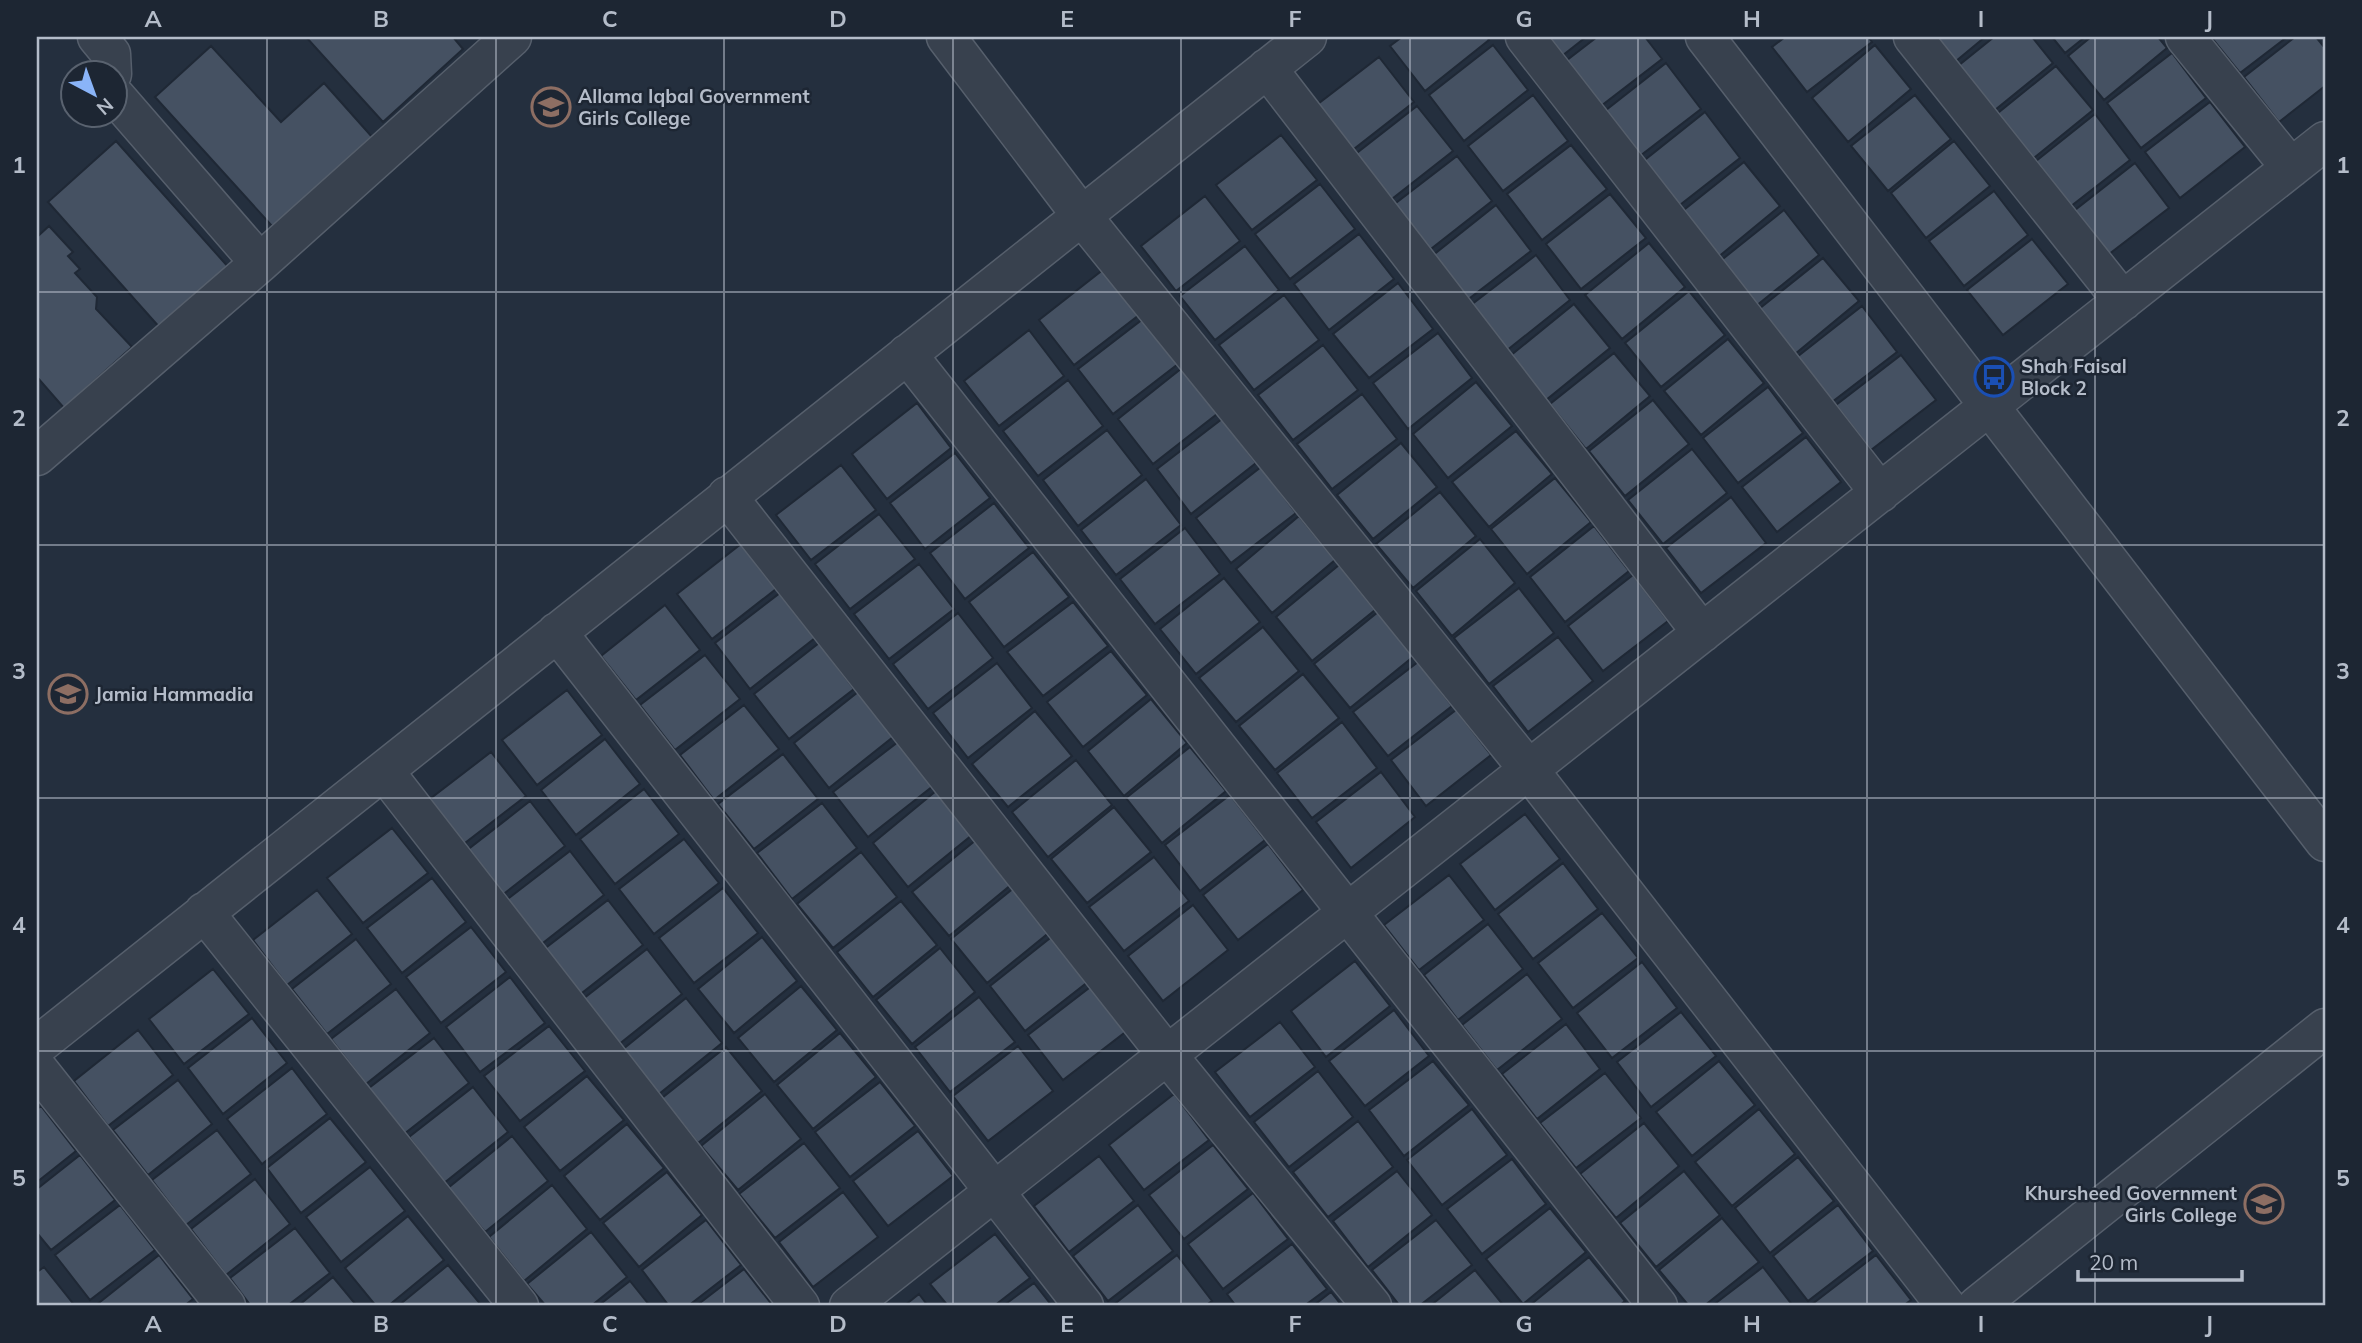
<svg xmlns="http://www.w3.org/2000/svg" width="2362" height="1343" viewBox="0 0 2362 1343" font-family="Mulish,sans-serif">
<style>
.building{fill:#455162;stroke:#1f2835;stroke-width:2}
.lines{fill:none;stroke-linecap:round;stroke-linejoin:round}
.street-casing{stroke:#565f6c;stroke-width:41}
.street{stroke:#38414e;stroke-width:38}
.grid{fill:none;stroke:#b4bcc9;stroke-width:2;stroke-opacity:0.55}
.labels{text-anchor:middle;stroke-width:5;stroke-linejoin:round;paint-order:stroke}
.poi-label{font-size:19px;font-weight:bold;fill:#b4bcc9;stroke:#1d2633;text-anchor:start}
.neatline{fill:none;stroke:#b4bcc9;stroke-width:2.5}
.grid-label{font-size:23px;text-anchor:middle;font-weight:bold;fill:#b4bcc9}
</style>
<rect width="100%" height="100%" fill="#242f3e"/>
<!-- building -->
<path class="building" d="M306,37H453L463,49L383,122Z
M1402,37H1487L1489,40L1425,91L1390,46Z
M1540,37H1586L1558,59Z
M1597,37H1645L1662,59L1597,109L1562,64Z
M1785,37H1868L1872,42L1807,92L1772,47Z
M1926,37H1985L1950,66Z
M1994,37H2032L2053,63L1990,114L1953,70Z
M2052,37H2085L2065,53Z
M2091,37H2158L2167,48L2104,100L2068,56Z
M2211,37H2287L2240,73Z
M2295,37H2316L2325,48V86L2279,122L2244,77Z
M1493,45L1528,90L1464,141L1429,95Z
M1875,45L1911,89L1848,142L1812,98Z
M211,46L281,122L324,83L381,147L282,237L155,97Z
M2172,53L2206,98L2141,148L2107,103Z
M1379,57L1414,102L1350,152L1314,107Z
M1666,63L1701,109L1636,159L1601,114Z
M2056,66L2093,110L2029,162L1993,117Z
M1533,95L1568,141L1503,191L1468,146Z
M1915,95L1951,139L1888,191L1851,146Z
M2210,102L2245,147L2180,198L2145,152Z
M1417,106L1453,151L1388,202L1353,156Z
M1705,112L1740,158L1676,208L1641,163Z
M2095,114L2130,160L2066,210L2031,165Z
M1281,135L1317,180L1252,230L1216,185Z
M116,141L230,269L161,329L48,202Z
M1954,141L1990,186L1926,238L1891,193Z
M1571,145L1607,189L1542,240L1507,194Z
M1457,156L1492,201L1427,252L1392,206Z
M1744,162L1780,206L1717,258L1680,213Z
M2135,163L2169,208L2104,258L2070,214Z
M1320,184L1355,229L1290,279L1255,234Z
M1994,191L2028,235L1964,286L1929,241Z
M1610,194L1646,238L1581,289L1546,244Z
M1205,196L1240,241L1176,291L1141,246Z
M1496,205L1531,251L1466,301L1432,256Z
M1784,210L1819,255L1756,306L1719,262Z
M49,226L73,252L68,256L80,269L75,273L97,297L96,309L132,347L64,408L37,377V237Z
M1359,234L1394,279L1329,330L1294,284Z
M2032,239L2068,284L2003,335L1967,290Z
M1649,243L1685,287L1622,339L1585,295Z
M1245,246L1279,290L1215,340L1180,296Z
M1536,255L1570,300L1506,351L1471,305Z
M1823,258L1859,301L1795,354L1759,309Z
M1104,269L1139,315L1074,365L1039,320Z
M1398,283L1433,329L1369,378L1333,334Z
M1689,291L1725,335L1661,387L1625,343Z
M1284,295L1319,340L1254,390L1219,345Z
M1574,304L1610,348L1546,400L1510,356Z
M1862,306L1897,352L1832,402L1797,357Z
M1143,319L1178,364L1113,414L1078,369Z
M1029,330L1064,376L999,426L964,381Z
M1438,333L1472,378L1408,429L1373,383Z
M1728,339L1764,383L1701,435L1664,391Z
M1323,345L1358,390L1293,440L1258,395Z
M1614,353L1650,396L1586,449L1550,404Z
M1901,355L1936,400L1871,450L1836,405Z
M1182,368L1217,414L1153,464L1118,419Z
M1068,380L1103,426L1038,476L1003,431Z
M1476,382L1512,426L1448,478L1413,434Z
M1768,387L1803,433L1738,483L1703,438Z
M1362,394L1397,439L1332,489L1297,444Z
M1653,400L1689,444L1625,496L1589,451Z
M917,403L951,448L887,499L852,454Z
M1222,419L1256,463L1191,514L1157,469Z
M1107,430L1142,475L1078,526L1043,480Z
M1516,431L1552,474L1489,527L1452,482Z
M1806,437L1841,482L1777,532L1742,487Z
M1401,443L1437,487L1373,539L1337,495Z
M1692,449L1727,493L1663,544L1628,500Z
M955,453L990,498L925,549L890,503Z
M841,465L876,510L811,560L776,515Z
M1261,467L1296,513L1231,563L1196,518Z
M1555,478L1591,522L1527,574L1491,529Z
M1146,479L1181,525L1116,575L1081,530Z
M1440,492L1476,536L1413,588L1376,544Z
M1731,497L1766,543L1701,593L1666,548Z
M994,503L1029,548L965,599L930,553Z
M879,514L915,559L850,609L815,564Z
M1299,516L1335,560L1272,613L1236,569Z
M1594,526L1629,571L1565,622L1530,577Z
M1185,528L1220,574L1155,624L1120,579Z
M1480,539L1515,583L1452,636L1416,591Z
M741,544L776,589L712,639L677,594Z
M1033,552L1069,597L1004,647L969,602Z
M919,564L954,609L889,659L854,614Z
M1339,565L1375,610L1312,661L1276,617Z
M1633,575L1668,621L1603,671L1568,626Z
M1224,578L1260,622L1196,674L1160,629Z
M1519,588L1554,633L1489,684L1454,638Z
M780,593L815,638L750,689L715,643Z
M1073,602L1108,646L1043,696L1007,652Z
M665,605L700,650L636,700L601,656Z
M1378,612L1414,656L1350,708L1314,664Z
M958,613L993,658L928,709L893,664Z
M1263,627L1299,671L1236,722L1199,678Z
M1558,637L1593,681L1528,732L1493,686Z
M819,643L854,689L789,739L754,694Z
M1111,651L1147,695L1083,747L1047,702Z
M705,655L740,699L675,750L640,705Z
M1418,662L1452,706L1388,756L1353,712Z
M997,663L1032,708L968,758L933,713Z
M1303,674L1339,718L1275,770L1239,726Z
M567,690L602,735L537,785L502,740Z
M858,692L893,737L829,788L794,743Z
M1151,699L1187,743L1124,796L1088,751Z
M744,705L779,749L714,800L680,755Z
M1456,710L1491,755L1426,806L1391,760Z
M1035,711L1072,756L1008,807L972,764Z
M1342,722L1377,768L1312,818L1277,773Z
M605,739L640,784L576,835L541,790Z
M898,742L933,786L868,837L833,792Z
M1190,747L1226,791L1162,843L1126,798Z
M491,752L526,796L461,846L426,802Z
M783,754L818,799L754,849L718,804Z
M1076,760L1112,805L1048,857L1012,812Z
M1381,772L1415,817L1351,868L1316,822Z
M644,789L679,834L615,884L580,839Z
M936,791L972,835L908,887L873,843Z
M1230,795L1265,840L1200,891L1165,845Z
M530,801L565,846L501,896L466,851Z
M822,803L857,848L792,899L757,853Z
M1114,807L1151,852L1087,903L1051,859Z
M1525,814L1560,859L1495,910L1460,864Z
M392,828L428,873L363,923L327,878Z
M684,839L719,883L654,934L619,889Z
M976,840L1012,884L949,936L912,892Z
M1268,844L1303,890L1238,940L1203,895Z
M570,851L604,895L539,946L505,901Z
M861,852L897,897L833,948L797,904Z
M1154,857L1189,901L1124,951L1089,907Z
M1563,863L1598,909L1533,959L1498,914Z
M1449,875L1484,920L1419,970L1384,925Z
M432,878L466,922L402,973L367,928Z
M1015,887L1051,931L987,983L951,939Z
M723,888L758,933L694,983L659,938Z
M317,890L352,934L287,985L253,940Z
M608,900L643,945L578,996L543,950Z
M901,901L937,945L873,997L837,952Z
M1193,905L1228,950L1163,1001L1128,956Z
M1602,913L1638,958L1573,1008L1538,963Z
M1488,924L1523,969L1458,1020L1424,975Z
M471,927L506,972L441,1023L406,977Z
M1054,935L1089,981L1025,1031L990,986Z
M762,937L797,981L734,1033L698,989Z
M356,939L391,984L327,1034L292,989Z
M940,948L975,992L912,1044L876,1000Z
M647,949L682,994L618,1045L583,999Z
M1355,961L1390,1006L1326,1057L1291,1011Z
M1642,962L1677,1008L1612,1058L1577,1013Z
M213,969L249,1014L184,1064L149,1019Z
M1527,974L1562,1019L1497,1070L1462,1025Z
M510,977L545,1023L480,1072L446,1027Z
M1093,985L1128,1030L1063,1080L1028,1035Z
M801,986L837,1030L774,1082L738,1038Z
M396,989L430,1033L366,1084L331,1039Z
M979,997L1015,1042L950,1092L915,1047Z
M686,998L722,1043L659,1094L622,1050Z
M1394,1010L1429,1056L1365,1106L1329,1061Z
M1681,1012L1716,1056L1651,1107L1617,1062Z
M252,1018L287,1063L223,1114L188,1068Z
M1280,1022L1315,1067L1250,1117L1215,1072Z
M1566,1024L1600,1069L1537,1119L1502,1074Z
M549,1026L585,1071L520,1121L484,1076Z
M138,1030L173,1075L108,1126L74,1081Z
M840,1033L876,1077L813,1129L777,1085Z
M434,1038L469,1083L404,1134L369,1088Z
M1018,1046L1053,1091L988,1141L953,1096Z
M726,1047L762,1091L698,1143L662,1098Z
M1433,1061L1469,1105L1404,1156L1369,1110Z
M1719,1061L1755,1105L1692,1156L1656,1112Z
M292,1068L327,1114L262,1164L227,1119Z
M1318,1071L1353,1117L1289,1167L1254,1122Z
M1605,1073L1641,1118L1576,1168L1540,1123Z
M587,1076L624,1120L560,1171L524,1127Z
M178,1080L212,1124L148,1175L113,1130Z
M880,1082L915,1126L850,1177L815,1132Z
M473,1087L508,1132L444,1183L409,1137Z
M765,1094L801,1139L738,1190L701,1146Z
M1174,1094L1209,1140L1144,1190L1109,1145Z
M41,1106L76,1151L37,1182V1109Z
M1472,1109L1507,1155L1442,1205L1407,1160Z
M1759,1109L1795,1154L1732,1206L1695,1162Z
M330,1118L366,1162L301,1213L267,1168Z
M1358,1121L1393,1167L1328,1217L1293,1172Z
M1644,1123L1679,1166L1616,1218L1580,1174Z
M627,1124L664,1168L600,1220L564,1176Z
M217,1130L251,1174L186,1225L152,1180Z
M918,1131L953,1176L888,1226L853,1181Z
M512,1136L548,1181L485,1232L448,1188Z
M804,1143L840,1188L775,1238L739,1194Z
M1213,1145L1248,1189L1184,1239L1149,1195Z
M80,1155L115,1200L51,1250L37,1233V1189Z
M1099,1156L1134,1201L1069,1252L1034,1206Z
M1798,1157L1834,1201L1770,1253L1735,1208Z
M1512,1159L1546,1204L1482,1254L1447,1209Z
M370,1167L405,1211L341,1262L306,1217Z
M1397,1171L1432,1215L1368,1267L1333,1221Z
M1684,1171L1720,1215L1656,1267L1620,1223Z
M667,1172L702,1215L639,1267L603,1223Z
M255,1179L290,1224L226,1275L191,1229Z
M552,1185L587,1229L524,1281L489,1237Z
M843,1192L878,1237L813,1287L779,1242Z
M1253,1193L1288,1239L1223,1289L1188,1244Z
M120,1205L155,1250L90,1300L55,1255Z
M1138,1205L1173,1251L1108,1301L1073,1256Z
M1838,1205L1873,1251L1808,1301L1773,1256Z
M1550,1208L1586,1252L1523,1304L1486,1259Z
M408,1216L444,1260L388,1306H376L345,1268Z
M1722,1218L1759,1262L1704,1306H1689L1659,1270Z
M706,1220L741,1265L688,1306H669L642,1270Z
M1436,1220L1472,1265L1419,1306H1400L1372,1270Z
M295,1228L330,1273L287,1306H251L230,1278Z
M591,1232L627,1277L591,1306H546L527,1284Z
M995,1234L1030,1278L994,1306H948L930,1284Z
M1292,1244L1327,1289L1304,1306H1236L1227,1294Z
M159,1255L193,1299L184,1306H95Z
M1177,1255L1212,1301L1205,1306H1112Z
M1876,1255L1911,1300L1903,1306L1811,1305Z
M1589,1257L1625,1301L1619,1306H1529Z
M448,1265L482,1306H398Z
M44,1267L75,1306H37V1272Z
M1763,1267L1793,1306H1712Z
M744,1269L773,1306H696Z
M1475,1270L1504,1306H1430Z
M333,1277L357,1306H298Z
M630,1281L650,1306H598Z
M1034,1283L1052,1306H1003Z
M1331,1292L1342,1306H1313Z
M919,1294L928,1306H904Z"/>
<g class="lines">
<!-- street casing -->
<g class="street-casing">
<path id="street" d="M97,37L111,54L112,74
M946,37L1081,215L1529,770L1946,1306
M1525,37L1880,493
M1705,37L2325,842
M1913,37L2123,301
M2185,37L2291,168
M1267,68L1702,633
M116,97L260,263
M907,354L1658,1306
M37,456L260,263L512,37
M727,496L1168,1056L1372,1306
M557,632L1084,1306
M384,771L800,1306
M204,912L519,1306
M37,1046L1307,37
M37,1068L226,1306
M849,1306L2325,141
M1977,1306L2325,1028"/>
</g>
<!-- street -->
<use href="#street" class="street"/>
</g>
<!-- grid -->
<path class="grid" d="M267,37V1306M496,37V1306M724,37V1306M953,37V1306M1181,37V1306M1410,37V1306M1638,37V1306M1867,37V1306M2095,37V1306M37,292H2325M37,545H2325M37,798H2325M37,1051H2325"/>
<!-- icons -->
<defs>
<g id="university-ring" transform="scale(2.0125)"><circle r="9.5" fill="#1d2633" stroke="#8d6e63" stroke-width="1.5"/><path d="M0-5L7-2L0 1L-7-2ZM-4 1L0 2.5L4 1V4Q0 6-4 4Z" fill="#8d6e63"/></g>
<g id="bus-ring" transform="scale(2.0125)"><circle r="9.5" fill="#1d2633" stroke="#1a4fb4" stroke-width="1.5"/><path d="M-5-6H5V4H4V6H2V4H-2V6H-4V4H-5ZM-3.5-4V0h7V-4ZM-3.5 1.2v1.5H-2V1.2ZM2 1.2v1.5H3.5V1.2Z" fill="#1a4fb4"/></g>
</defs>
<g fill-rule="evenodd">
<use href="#university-ring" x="551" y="107"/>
<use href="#bus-ring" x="1994" y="377"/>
<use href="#university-ring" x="68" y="694"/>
<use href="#university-ring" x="2264" y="1204"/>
</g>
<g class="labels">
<!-- poi labels -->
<g class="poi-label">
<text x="578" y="103">Allama Iqbal Government<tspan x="578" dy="22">Girls College</tspan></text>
<text x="2021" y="373">Shah Faisal<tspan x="2021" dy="22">Block 2</tspan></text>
<text x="95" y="701">Jamia Hammadia</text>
<text x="2237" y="1200" text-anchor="end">Khursheed Government<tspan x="2237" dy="22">Girls College</tspan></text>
</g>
</g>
<!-- border -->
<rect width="2362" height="1343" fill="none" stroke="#1d2633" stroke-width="77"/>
<!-- north arrow -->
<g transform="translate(94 94) rotate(139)"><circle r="33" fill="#1d2633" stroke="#59626f" stroke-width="2"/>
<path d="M0-5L12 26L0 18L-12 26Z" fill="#8ab4f8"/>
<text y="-10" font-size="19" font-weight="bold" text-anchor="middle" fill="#b4bcc9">N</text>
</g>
<!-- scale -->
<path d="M2078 1270v10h164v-10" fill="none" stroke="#b4bcc9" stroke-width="3.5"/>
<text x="2089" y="1270" font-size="21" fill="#b4bcc9" stroke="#1d2633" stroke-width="5" paint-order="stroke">20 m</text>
<rect x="38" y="38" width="2286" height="1266" class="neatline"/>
<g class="grid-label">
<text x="153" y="27">A</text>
<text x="381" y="27">B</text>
<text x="610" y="27">C</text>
<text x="838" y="27">D</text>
<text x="1067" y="27">E</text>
<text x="1295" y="27">F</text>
<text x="1524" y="27">G</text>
<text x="1752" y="27">H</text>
<text x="1981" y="27">I</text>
<text x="2209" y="27">J</text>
<text x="19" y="173">1</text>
<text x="2343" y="173">1</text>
<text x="19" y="426">2</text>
<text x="2343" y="426">2</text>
<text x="19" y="679">3</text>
<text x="2343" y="679">3</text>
<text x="19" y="933">4</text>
<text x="2343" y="933">4</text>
<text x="19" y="1186">5</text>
<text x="2343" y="1186">5</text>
<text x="153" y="1332">A</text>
<text x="381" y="1332">B</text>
<text x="610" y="1332">C</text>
<text x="838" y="1332">D</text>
<text x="1067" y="1332">E</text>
<text x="1295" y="1332">F</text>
<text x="1524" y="1332">G</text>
<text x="1752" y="1332">H</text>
<text x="1981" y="1332">I</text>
<text x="2209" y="1332">J</text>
</g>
</svg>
